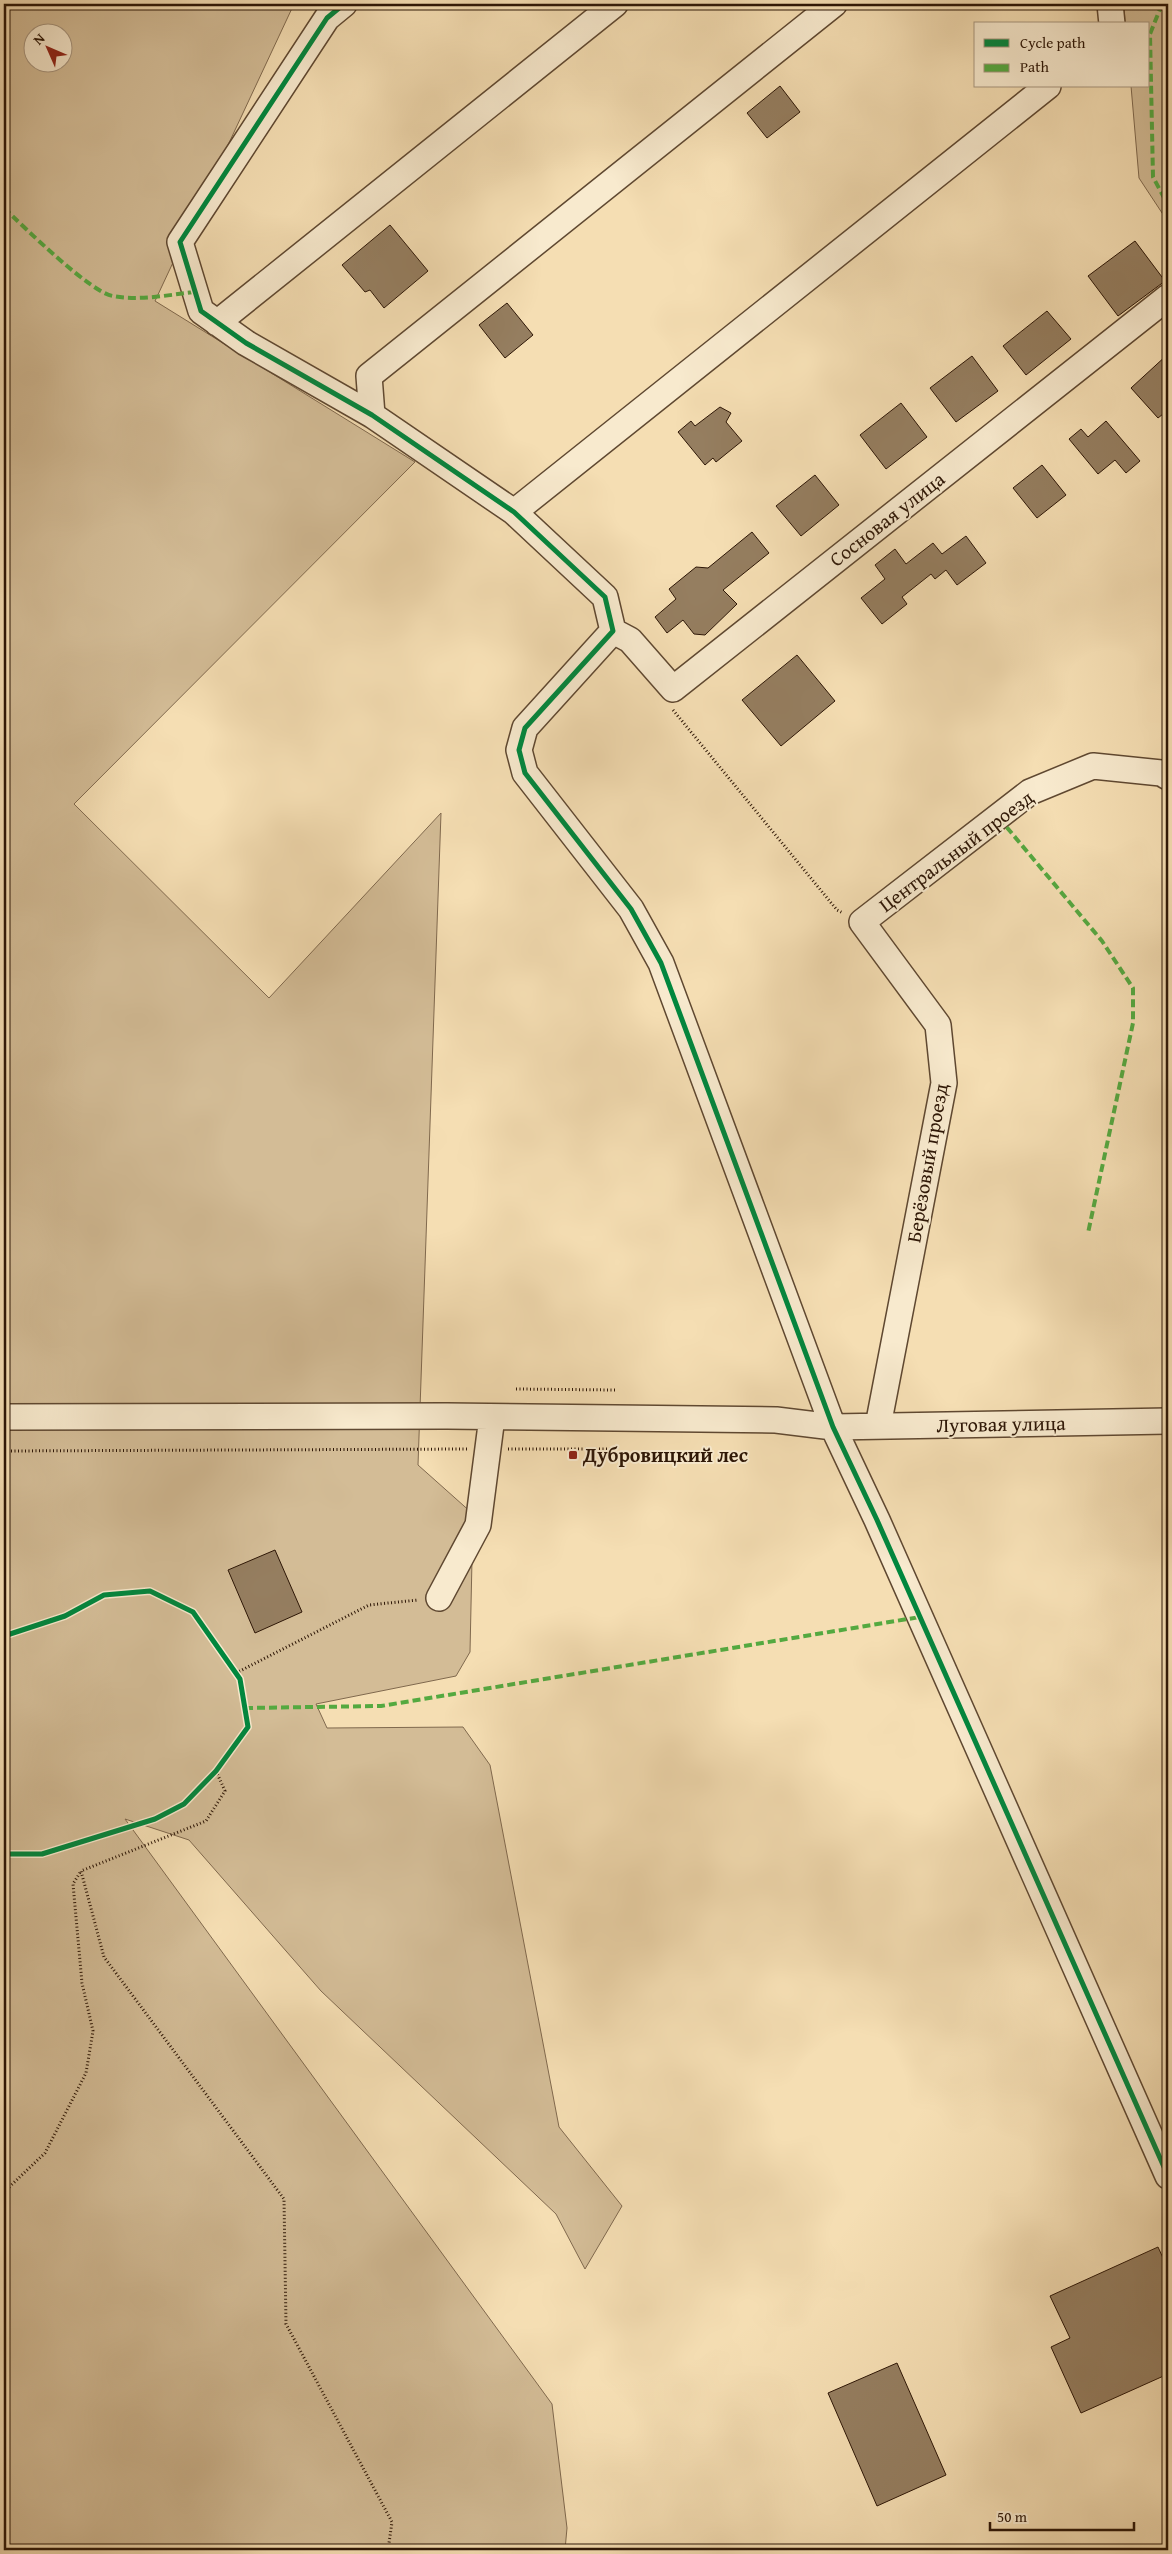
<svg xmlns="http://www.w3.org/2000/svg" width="1172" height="2554" viewBox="0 0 1172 2554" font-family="'Gentium Book Plus',serif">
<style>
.green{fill:#d3bc96;stroke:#80694e;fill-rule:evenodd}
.building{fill:#957e60;stroke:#2d1606}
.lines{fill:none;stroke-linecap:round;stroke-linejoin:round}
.minor-casing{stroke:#5f4831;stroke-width:28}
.path{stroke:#2d1606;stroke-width:3;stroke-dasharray:1 2.5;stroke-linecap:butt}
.minor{stroke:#f8eace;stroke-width:25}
.quiet{stroke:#54a940;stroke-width:4;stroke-dasharray:8 4;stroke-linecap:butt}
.cycleway-casing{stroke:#f8eace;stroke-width:8}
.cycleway{stroke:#00873e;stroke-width:5}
.poi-dot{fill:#8f2418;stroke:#f8eace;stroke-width:2}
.labels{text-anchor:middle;stroke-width:4;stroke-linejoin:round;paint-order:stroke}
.street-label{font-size:20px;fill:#2d1606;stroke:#f8eace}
.poi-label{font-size:20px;font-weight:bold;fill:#2d1606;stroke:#f8eace;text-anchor:start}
</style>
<rect width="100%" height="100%" fill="#f5deb3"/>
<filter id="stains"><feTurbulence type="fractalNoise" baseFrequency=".004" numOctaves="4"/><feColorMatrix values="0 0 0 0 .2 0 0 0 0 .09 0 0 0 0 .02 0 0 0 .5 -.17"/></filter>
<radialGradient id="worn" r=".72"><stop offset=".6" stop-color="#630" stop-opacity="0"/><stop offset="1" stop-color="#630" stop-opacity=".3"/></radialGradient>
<!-- green -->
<path class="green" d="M4,4H294L155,301L415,462L74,804L269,998L441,813L418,1465L473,1514L470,1652L456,1676L316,1704L327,1728L463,1727L490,1765L559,2127L622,2206L585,2269L556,2214L321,1991L189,1840L125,1819L552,2404L567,2528L565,2550H4ZM32,32H62V62H32Z
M1124,4H1168V222L1139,178L1131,86H1148V24H1125Z"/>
<!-- building -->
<path class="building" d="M780,86L800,112L767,138L747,113Z
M390,225L428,271L384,308L370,290L365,292L342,265Z
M1135,241L1165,281L1118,316L1088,276Z
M507,303L533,335L505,358L479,325Z
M1047,311L1071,339L1026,375L1003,346Z
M1168,354V410L1158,418L1131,388Z
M972,356L998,391L956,422L930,388Z
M901,403L927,437L886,469L860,435Z
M720,407L731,413L726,422L742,441L716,462L713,458L705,465L678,432L691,421L695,426Z
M1106,421L1140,461L1126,473L1115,460L1098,474L1069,439L1081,429L1088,437Z
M1042,465L1066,495L1037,518L1013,488Z
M815,475L839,505L801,536L776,506Z
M752,532L769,553L723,590L737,604L705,635L694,634L683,620L667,633L655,617L676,599L669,589L696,567L708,568Z
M966,536L986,563L957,585L946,570L935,579L931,574L902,597L907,604L882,624L861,598L885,579L875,565L895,549L906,564L933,543L942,554Z
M797,655L835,701L781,746L742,700Z
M275,1550L302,1612L255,1633L228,1570Z
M1158,2247L1168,2269V2374L1081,2413L1051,2347L1070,2338L1050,2296Z
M897,2363L946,2475L877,2506L828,2393Z"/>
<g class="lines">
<!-- minor casing -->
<g class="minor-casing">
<path id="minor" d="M344,4L327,18L180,242L201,311L246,343L372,415L514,512L605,597L613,631L525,728L519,750L525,773L631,909L661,963L833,1427L877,1520L1168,2176
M1110,4L1112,24
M217,323L615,4
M372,415L369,376L834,4
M514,512L1048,86
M613,631L630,640L673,689L1168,297
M4,1417L447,1416L776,1420L833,1427L1168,1421
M878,1426L944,1083L938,1025L862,922L1030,792L1093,766L1161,773L1168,777
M439,1598L478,1525L492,1417"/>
</g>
<!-- path -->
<path class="path" d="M673,710L837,910L843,913
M516,1389L615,1390
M508,1449H612
M4,1451L467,1449
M236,1673L369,1605L418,1600
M216,1771L225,1791L206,1821L81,1871L104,1957L284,2199L286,2324L392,2522L388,2550
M4,2192L45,2153L86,2073L93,2031L82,1983L73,1884L81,1871"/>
<!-- minor -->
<use href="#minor" class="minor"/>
<!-- quiet -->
<path class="quiet" d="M1162,4L1150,34L1153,177L1168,205
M4,208C24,227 91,293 113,296C139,301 168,295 194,292
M999,818L1102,941L1133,988V1023L1088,1233
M245,1708L381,1706L920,1617"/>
<!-- cycleway casing -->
<g class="cycleway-casing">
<path id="cycleway" d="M344,4L327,18L180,242L201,311L246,343L372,415L514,512L605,597L613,631L525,728L519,750L525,773L631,909L661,963L833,1427L877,1520L1168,2176
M4,1636L65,1616L104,1595L150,1591L193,1612L240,1679L248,1727L216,1771L184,1804L155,1819L42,1854H4"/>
</g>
<!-- cycleway -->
<use href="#cycleway" class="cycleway"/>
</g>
<!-- markers -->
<rect class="poi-dot" x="568" y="1450" width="10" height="10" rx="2.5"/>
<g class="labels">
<!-- street labels -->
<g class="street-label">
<text transform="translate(887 519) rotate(-38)" y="7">Сосновая улица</text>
<text transform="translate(956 851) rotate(-37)" y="7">Центральный проезд</text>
<text transform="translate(927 1163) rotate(-80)" y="7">Берёзовый проезд</text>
<text transform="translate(1001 1424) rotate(-1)" y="7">Луговая улица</text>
</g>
<!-- poi labels -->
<g class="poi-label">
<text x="583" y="1462">Дубровицкий лес</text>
</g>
</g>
<!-- margin -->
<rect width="1172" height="2554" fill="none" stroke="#f5deb3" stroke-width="20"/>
<rect x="5" y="5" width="1162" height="2544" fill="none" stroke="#2d1606" stroke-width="2.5"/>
<rect x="10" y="10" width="1152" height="2534" fill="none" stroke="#2d1606"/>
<!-- legend -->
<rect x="974" y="22" width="175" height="65" fill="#f8eace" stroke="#a7957e"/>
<rect x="984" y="39" width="25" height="8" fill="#00873e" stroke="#a7957e"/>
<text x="1020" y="48" font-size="15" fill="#2d1606">Cycle path</text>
<rect x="984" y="64" width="25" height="8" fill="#54a940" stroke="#a7957e"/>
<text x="1020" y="72" font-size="15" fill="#2d1606">Path</text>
<!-- north arrow -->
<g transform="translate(48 48) rotate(315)"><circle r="24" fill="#f8eace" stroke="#a7957e"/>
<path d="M0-4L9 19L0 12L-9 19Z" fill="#8f2418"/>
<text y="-8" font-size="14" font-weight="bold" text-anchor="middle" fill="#2d1606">N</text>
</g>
<!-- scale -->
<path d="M990 2522v8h144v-8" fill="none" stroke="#2d1606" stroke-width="2.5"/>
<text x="997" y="2522" font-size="15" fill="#2d1606" stroke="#f8eace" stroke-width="4" paint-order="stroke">50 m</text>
<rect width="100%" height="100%" filter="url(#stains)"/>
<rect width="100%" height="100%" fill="url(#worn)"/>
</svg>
